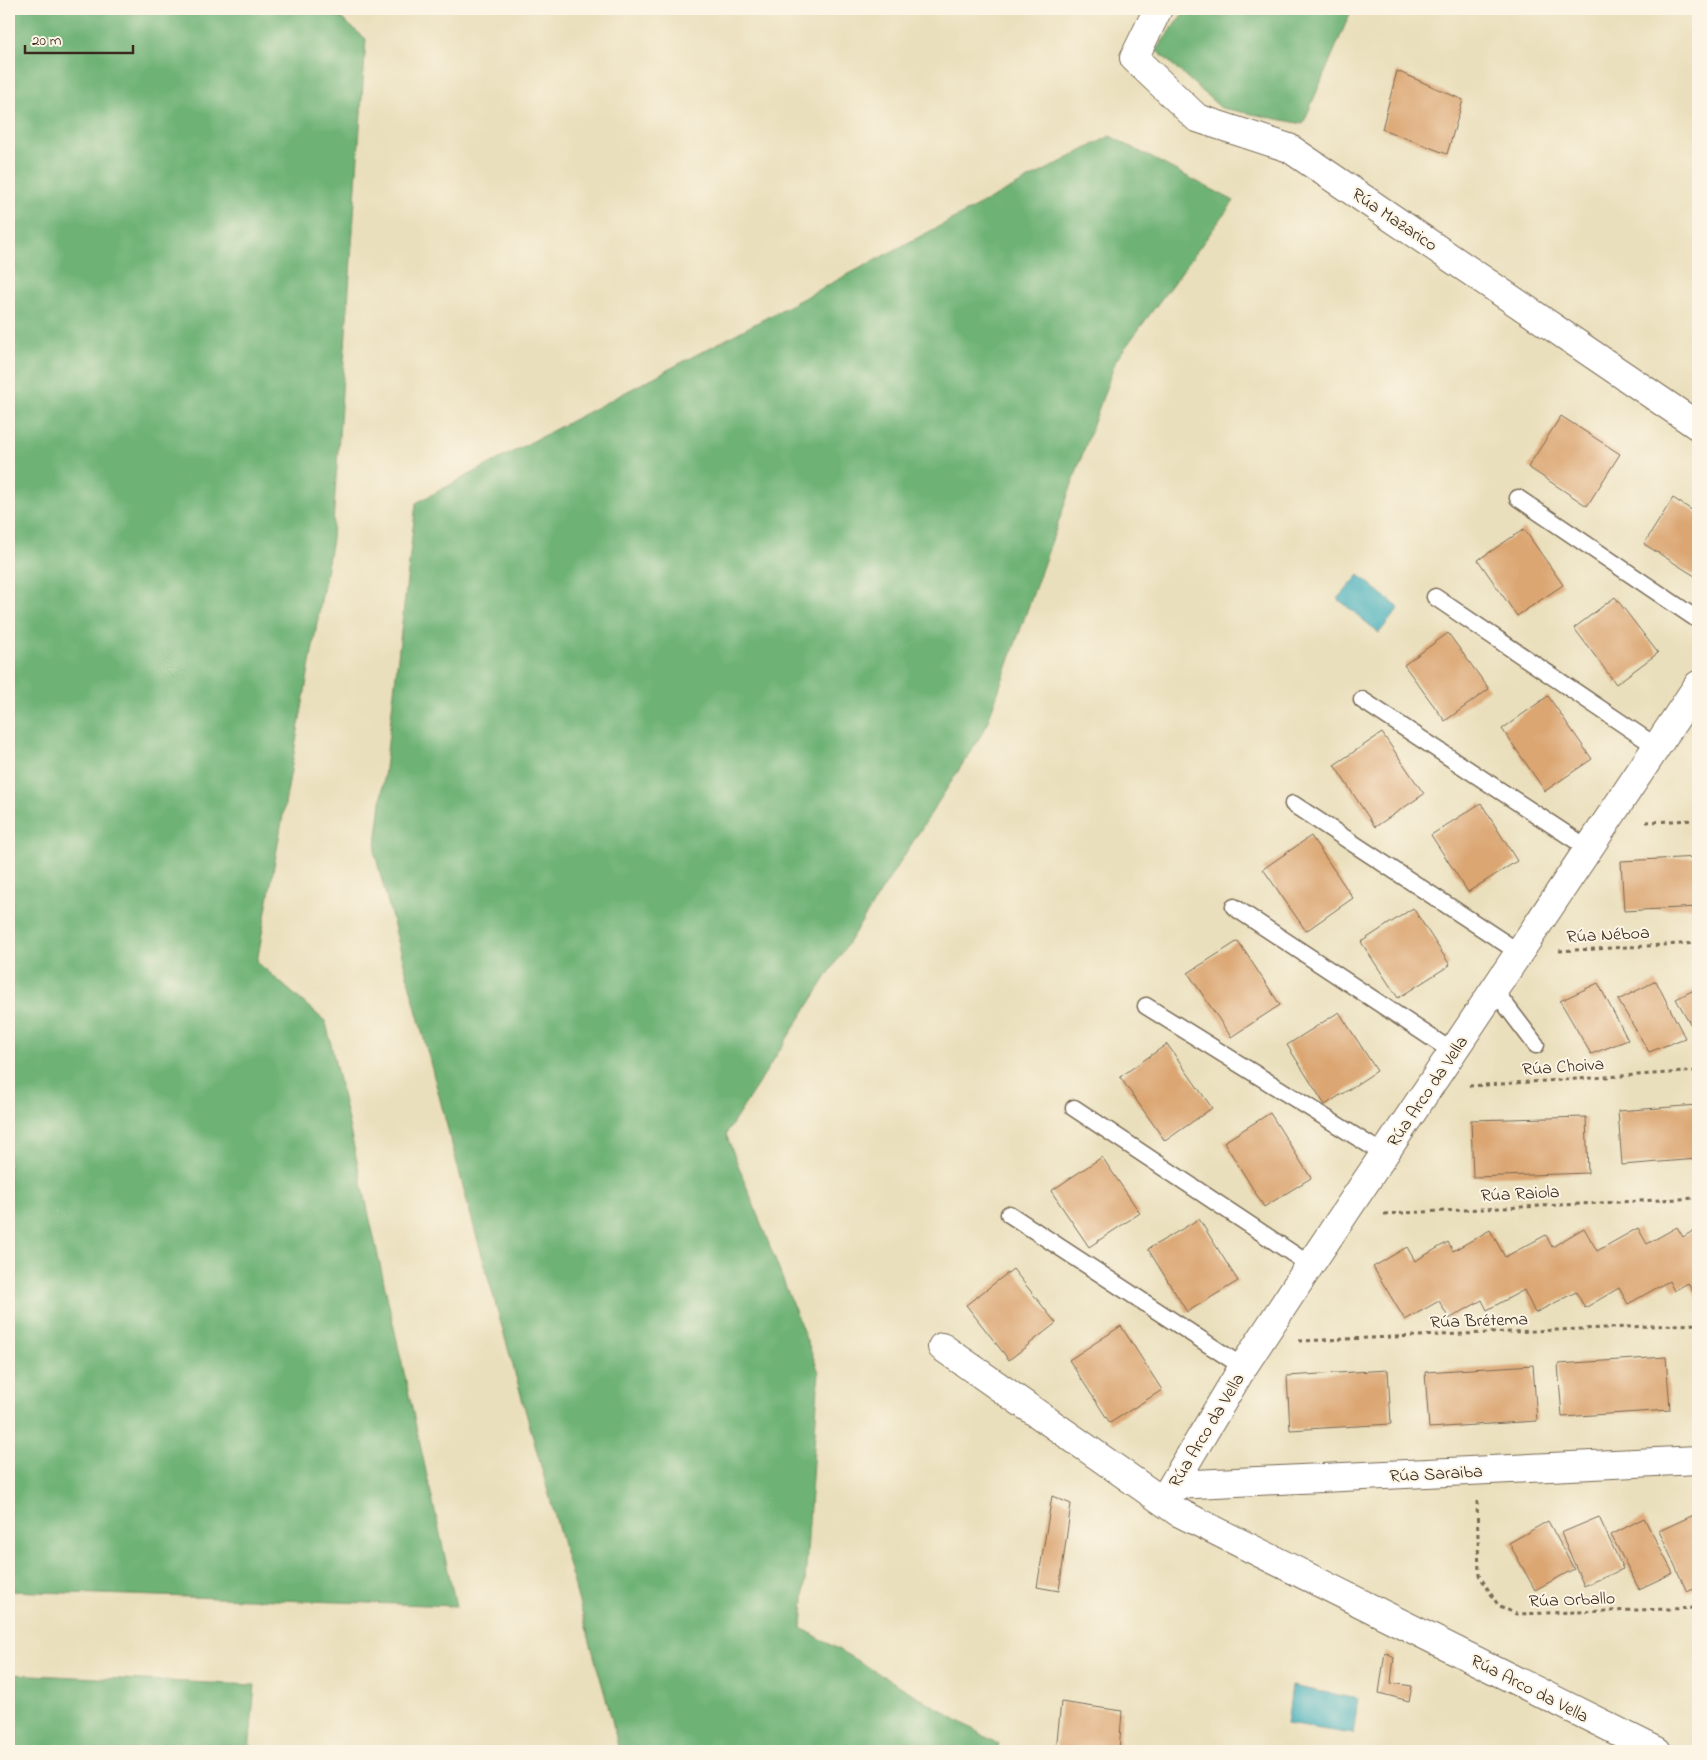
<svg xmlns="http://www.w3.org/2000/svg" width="1707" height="1760" viewBox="0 0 1707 1760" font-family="'Indie Flower',sans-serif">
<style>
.forest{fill:#6eb276;stroke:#546e4a}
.water{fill:#3dacba;stroke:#3c6b6c}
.building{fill:#dba672}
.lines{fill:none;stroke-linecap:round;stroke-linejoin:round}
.service-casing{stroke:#786955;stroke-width:19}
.minor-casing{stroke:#786955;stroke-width:30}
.path{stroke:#786955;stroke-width:3;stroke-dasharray:4 4;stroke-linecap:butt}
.service{stroke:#fff;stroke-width:16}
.minor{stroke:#fff;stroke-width:28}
.labels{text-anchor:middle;stroke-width:4;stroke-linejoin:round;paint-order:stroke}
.street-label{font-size:18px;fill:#3b2a1e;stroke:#fcf5e5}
</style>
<rect width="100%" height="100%" fill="#fcf5e5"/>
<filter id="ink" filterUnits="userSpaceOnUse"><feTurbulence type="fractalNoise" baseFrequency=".02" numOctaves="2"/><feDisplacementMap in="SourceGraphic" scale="10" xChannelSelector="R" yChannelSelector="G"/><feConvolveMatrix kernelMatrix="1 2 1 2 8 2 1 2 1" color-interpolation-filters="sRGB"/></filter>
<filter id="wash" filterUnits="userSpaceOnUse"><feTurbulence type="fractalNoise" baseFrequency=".0096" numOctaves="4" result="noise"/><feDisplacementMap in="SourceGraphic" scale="20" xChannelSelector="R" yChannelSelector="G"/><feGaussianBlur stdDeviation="1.12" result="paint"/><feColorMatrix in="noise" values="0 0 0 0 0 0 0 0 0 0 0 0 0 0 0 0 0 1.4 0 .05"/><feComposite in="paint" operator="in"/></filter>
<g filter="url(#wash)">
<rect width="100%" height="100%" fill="#eadfbc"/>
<!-- forest -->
<path class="forest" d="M9,9H330L366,39L332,539L257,962L326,1022L456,1606L9,1591Z
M1186,9H1352L1303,124L1221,108L1156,50Z
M1110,136L1234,201L1116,360L985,729L726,1134L819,1372L802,1628L998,1744L997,1751H619L612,1720L469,1209L375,854L416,503Z
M9,1674L255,1685L249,1751H9Z"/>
<!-- water -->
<path class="water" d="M1359,575L1399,608L1379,633L1338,599Z
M1292,1686L1358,1699L1353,1734L1287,1724Z"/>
<g id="blocks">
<!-- building -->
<path class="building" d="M1397,71L1463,100L1447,154L1382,129Z
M1561,416L1620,454L1587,506L1528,467Z
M1673,498L1698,514V578L1644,544Z
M1524,529L1563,585L1517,616L1478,560Z
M1615,597L1658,653L1616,684L1574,628Z
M1448,633L1489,689L1445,721L1404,665Z
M1548,696L1592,759L1545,791L1502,729Z
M1382,733L1424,794L1375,827L1334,765Z
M1481,803L1517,861L1468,892L1431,835Z
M1311,836L1353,898L1306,931L1263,869Z
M1698,857V907L1624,911L1621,861Z
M1413,908L1450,965L1398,998L1361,942Z
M1238,941L1280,1005L1231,1037L1188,973Z
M1656,981L1685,1038L1649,1052L1618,1000Z
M1598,983L1628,1040L1591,1054L1560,1001Z
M1698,988V1037L1676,999Z
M1339,1012L1377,1071L1325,1105L1287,1045Z
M1167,1044L1212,1108L1165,1141L1120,1077Z
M1698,1105V1159L1622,1165L1618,1111Z
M1270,1113L1311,1178L1264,1207L1224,1142Z
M1586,1117L1588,1173L1473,1177L1471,1120Z
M1102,1157L1140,1213L1089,1247L1051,1191Z
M1199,1219L1238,1281L1187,1312L1148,1249Z
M1677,1227L1683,1237L1698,1228V1301L1688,1283L1674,1291L1669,1281L1628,1304L1619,1288L1585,1308L1576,1292L1535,1313L1524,1290L1487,1310L1482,1300L1449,1319L1439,1301L1405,1320L1373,1267L1407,1247L1415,1261L1448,1242L1453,1251L1490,1230L1505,1257L1546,1235L1552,1247L1584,1228L1597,1251L1638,1228L1647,1244Z
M1013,1269L1056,1323L1009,1360L966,1305Z
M1121,1326L1162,1390L1110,1423L1069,1360Z
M1666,1357L1670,1410L1562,1417L1558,1364Z
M1533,1365L1537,1421L1429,1428L1425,1372Z
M1388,1370L1391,1424L1290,1430L1287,1376Z
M1052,1496L1071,1504L1059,1591L1037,1587Z
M1698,1513V1587L1687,1592L1659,1531Z
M1599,1517L1623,1569L1584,1586L1561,1533Z
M1644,1518L1673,1573L1639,1589L1611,1535Z
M1548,1521L1574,1569L1535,1590L1509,1543Z
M1385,1652L1394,1657L1391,1683L1412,1686L1409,1701L1379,1693Z
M1061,1702L1122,1711L1119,1751H1056Z"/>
</g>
</g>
<g filter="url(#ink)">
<use href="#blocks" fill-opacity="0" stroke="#786955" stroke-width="1"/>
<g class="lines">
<!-- service casing -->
<g class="service-casing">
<path id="service" d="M1518,498L1698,620
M1435,597L1657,747
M1362,700L1589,849
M1293,804L1520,953
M1234,907L1453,1052
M1495,991L1536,1045
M1146,1006L1384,1154
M1074,1108L1310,1265
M1009,1214L1243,1367"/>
</g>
<!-- minor casing -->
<g class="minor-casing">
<path id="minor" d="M1158,9L1134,58L1197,118L1289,148L1698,426
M942,1347L1178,1512L1657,1751
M1174,1485L1698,1460
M1163,1501L1243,1367L1310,1265L1698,685"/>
</g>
<!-- path -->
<path class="path" d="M1646,822L1698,820
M1559,951L1698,943
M1469,1086L1698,1071
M1384,1214L1698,1198
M1299,1341L1698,1324
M1477,1501L1479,1575L1498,1605L1516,1614L1698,1608"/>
<!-- service -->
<use href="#service" class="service"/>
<!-- minor -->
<use href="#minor" class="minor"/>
</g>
</g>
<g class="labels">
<!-- street labels -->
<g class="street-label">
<text transform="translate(1395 219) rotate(34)" y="6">Rúa Mazarico</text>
<text transform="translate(1608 934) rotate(-3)" y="6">Rúa Néboa</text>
<text transform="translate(1563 1066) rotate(-4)" y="6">Rúa Choiva</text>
<text transform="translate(1427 1091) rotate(-56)" y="6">Rúa Arco da Vella</text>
<text transform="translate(1520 1193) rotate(-3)" y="6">Rúa Raiola</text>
<text transform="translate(1479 1320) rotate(-2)" y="6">Rúa Brétema</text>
<text transform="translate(1206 1430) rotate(-59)" y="6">Rúa Arco da Vella</text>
<text transform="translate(1436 1473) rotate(-3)" y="6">Rúa Saraiba</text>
<text transform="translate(1572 1599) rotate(-2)" y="6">Rúa Orballo</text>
<text transform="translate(1530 1688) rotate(27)" y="6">Rúa Arco da Vella</text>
</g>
</g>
<!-- margin -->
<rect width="1707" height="1760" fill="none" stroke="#fcf5e5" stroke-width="30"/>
<!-- scale -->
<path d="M25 45v8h108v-8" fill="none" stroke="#3b2a1e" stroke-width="2.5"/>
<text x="32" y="45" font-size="15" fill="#3b2a1e" stroke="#fcf5e5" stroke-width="4" paint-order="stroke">20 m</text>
</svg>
